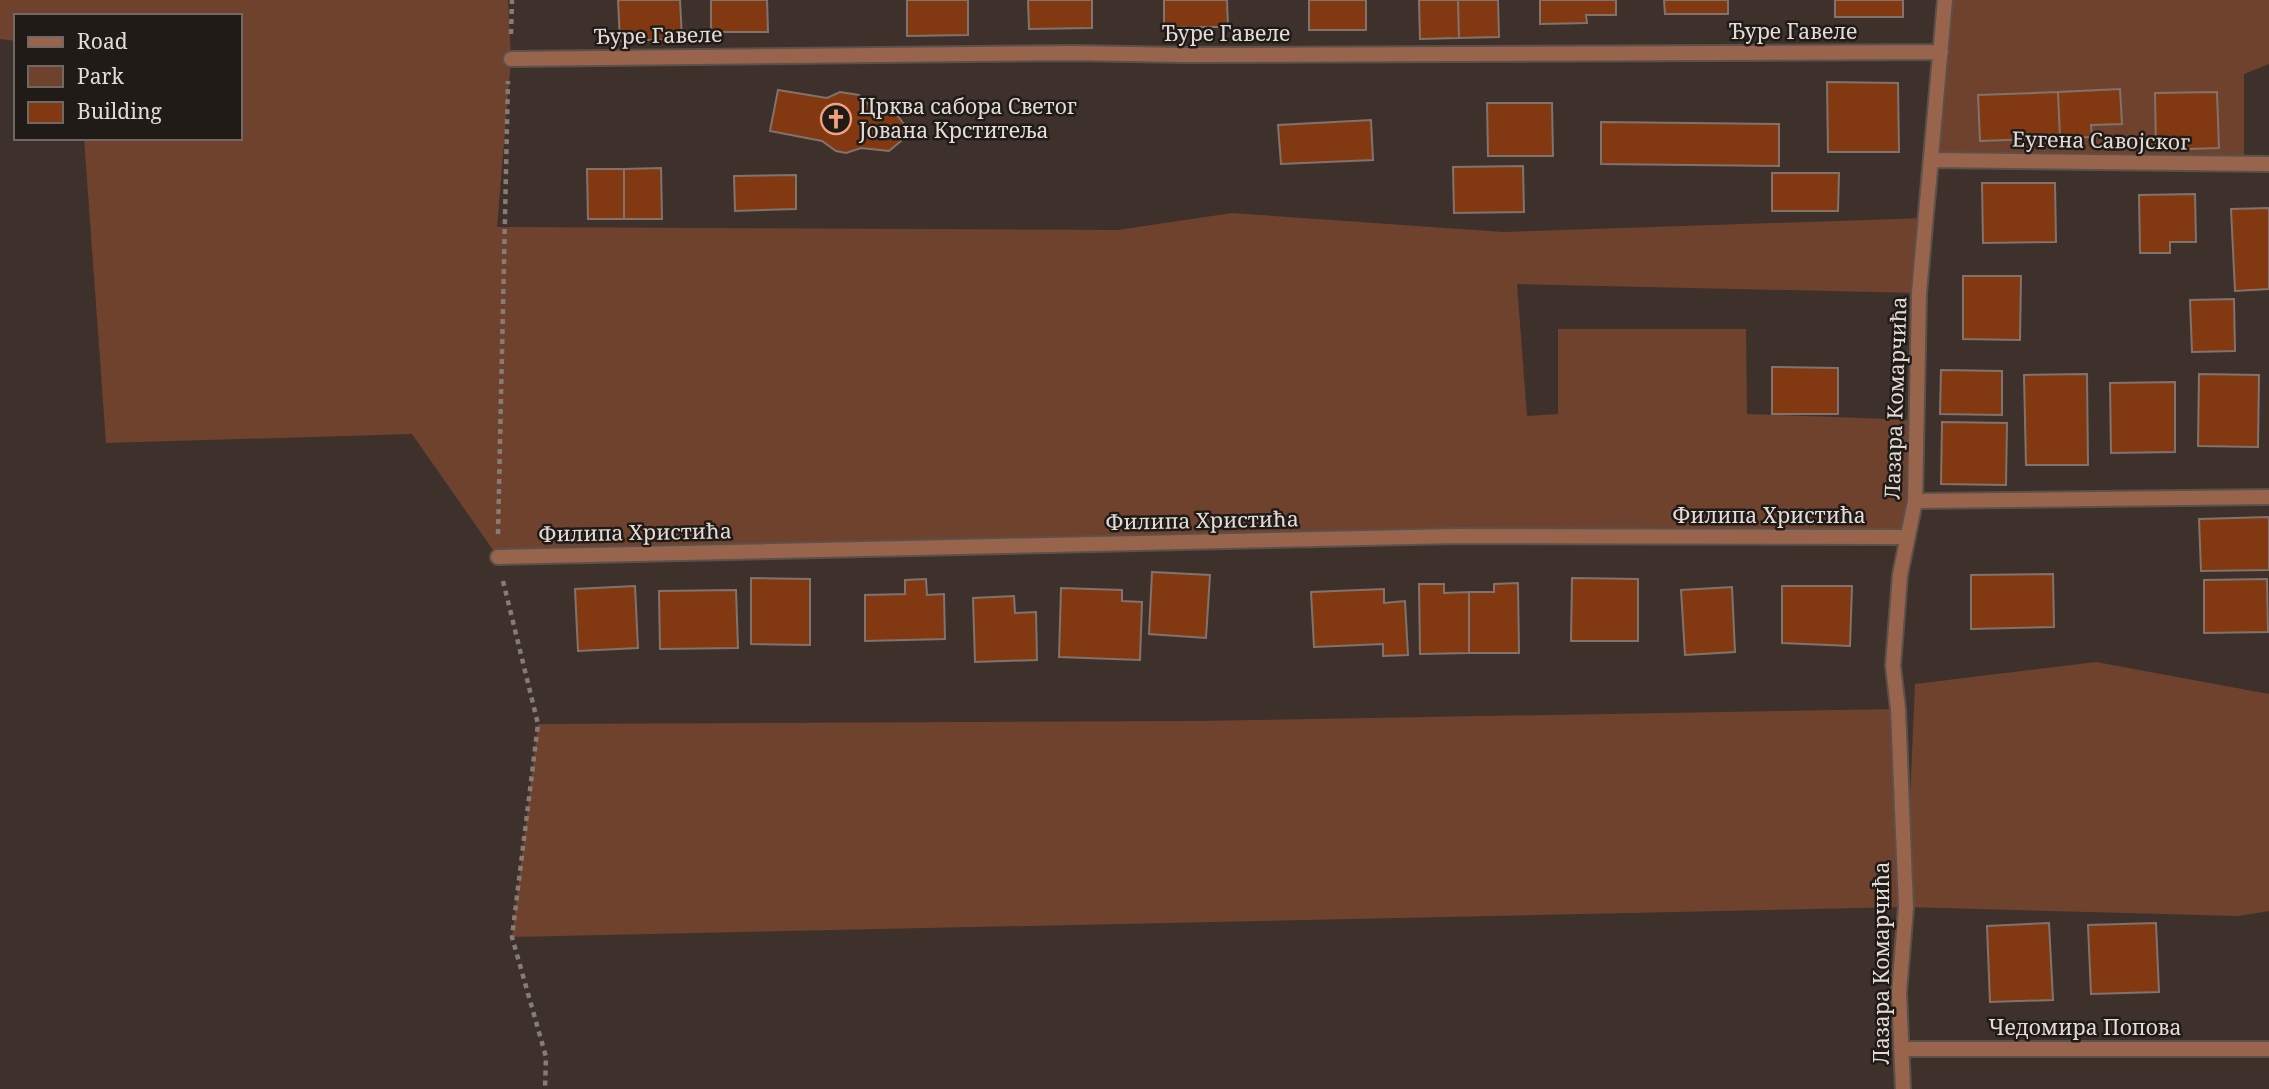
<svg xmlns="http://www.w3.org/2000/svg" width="2269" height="1089" viewBox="0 0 2269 1089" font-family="'Noto Serif',serif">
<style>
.green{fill:#6f422e}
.building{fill:#823911;stroke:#81736c;stroke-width:2}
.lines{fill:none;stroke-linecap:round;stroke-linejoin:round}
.street-casing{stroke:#5c504b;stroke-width:18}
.path{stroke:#867c77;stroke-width:4.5;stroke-dasharray:5 5;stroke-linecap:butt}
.street{stroke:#99644c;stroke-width:14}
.labels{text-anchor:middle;stroke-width:5;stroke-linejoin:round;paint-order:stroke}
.street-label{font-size:21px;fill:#e3dbd7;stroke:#211b18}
.poi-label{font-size:21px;fill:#e3dbd7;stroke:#211b18;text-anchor:start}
</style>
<rect width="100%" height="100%" fill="#3e312c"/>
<!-- green -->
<path class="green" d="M0,0H508L511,59L497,227L1118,230L1232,213L1503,232L1927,218L1919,293L1517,284L1527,416L1558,414V329H1746L1747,414L1918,420L1907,537L1458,536L498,557L412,434L106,443L84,138H240V16H16V41L0,39Z
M1945,0H2269V64L2244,74V165L1932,160Z
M2096,662L2269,694V911L2239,916L1906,907L512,937L538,724L1195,721L1898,709L1906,894L1915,684Z"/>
<!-- building -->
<path class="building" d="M618,0H680L682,39L620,41Z
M711,0H767L768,32H711Z
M907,0H968V35L907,36Z
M1028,0H1092V28L1029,29Z
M1164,0H1227L1228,27H1164Z
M1309,0H1366V30H1309Z
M1419,0H1458L1459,38L1420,39Z
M1458,0H1498L1499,37L1459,38Z
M1540,0H1616V15H1586L1587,23L1540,24Z
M1664,0H1728V14H1665Z
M1835,0H1903V17H1835Z
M1827,82L1898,83L1899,152H1828Z
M2120,89L2122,124L2091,125L2092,137L2060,138L2058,92Z
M778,90L827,98L840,92L859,95L871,107L897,115L903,123L901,141L889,151L861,148L846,153L836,151L822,141L770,131Z
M2058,92L2060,138L1980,141L1978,95Z
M2217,92L2219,148L2156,150L2155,93Z
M1487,103H1552L1553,156H1488Z
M1371,120L1373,160L1281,164L1278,125Z
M1601,122L1779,124V166L1601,164Z
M1523,166L1524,212L1454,213L1453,167Z
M661,168L662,219H624V169Z
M587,169H624V219H588Z
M1772,173H1839L1838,211H1772Z
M796,175V209L735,211L734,176Z
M1982,183H2055L2056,242L1983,243Z
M2195,194L2196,242H2170V253H2140L2139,195Z
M2269,208V289L2235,291L2231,209Z
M1963,276H2021L2020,340L1963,339Z
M2234,299L2235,351L2192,352L2190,300Z
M1772,367L1838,368V414H1772Z
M1941,370L2002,371V415L1940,414Z
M2087,374L2088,465H2026L2024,375Z
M2199,374L2259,375L2258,447L2198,446Z
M2175,382V452L2111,453L2110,383Z
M1942,422L2007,423L2006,485L1941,484Z
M2269,517V570L2201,571L2199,519Z
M1152,572L1210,575L1206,638L1149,634Z
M2053,574L2054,627L1971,629V575Z
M751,578L810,579V645L751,644Z
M1572,578L1638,579V641H1571Z
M926,579L927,595L944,594L945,639L865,641V595L905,594V580Z
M2267,579L2268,632L2204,633V580Z
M1518,583L1519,653H1469V592H1494V584Z
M1419,584H1444V593L1469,592V653L1420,654Z
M635,586L638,648L578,651L575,589Z
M1782,586H1852L1850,646L1782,643Z
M1732,587L1735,652L1685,655L1681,590Z
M1061,588L1122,590V601L1142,602L1140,660L1059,657Z
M1384,589V603L1405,601L1408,655L1383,656V644L1314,647L1311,592Z
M736,590L738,648L660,649L659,591Z
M1014,596L1015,613L1036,612L1037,660L975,662L973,598Z
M2049,923L2053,1000L1990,1002L1987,926Z
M2156,923L2159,992L2091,994L2088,925Z"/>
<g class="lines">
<!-- street casing -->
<g class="street-casing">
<path id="street" d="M511,59L1074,53L1185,55L1941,52
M1932,160L2269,164
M1915,501L2269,497
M498,557L1458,536L1907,537
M1901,1049H2269
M1903,1089L1899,992L1906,907L1898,709L1893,666L1900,575L1915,501L1919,293L1945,0"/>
</g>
<!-- path -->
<path class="path" d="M511,34L512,0
M498,534L508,81
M503,581L538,724L512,937L546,1057L545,1089"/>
<!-- street -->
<use href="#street" class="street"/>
</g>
<!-- icons -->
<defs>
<g id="church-ring" transform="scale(1.575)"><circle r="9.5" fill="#211b18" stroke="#f1a17d" stroke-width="1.5"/><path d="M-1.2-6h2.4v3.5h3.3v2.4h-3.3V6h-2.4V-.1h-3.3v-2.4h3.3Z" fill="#f1a17d"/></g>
</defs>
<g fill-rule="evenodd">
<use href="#church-ring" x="836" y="119"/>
</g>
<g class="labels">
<!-- street labels -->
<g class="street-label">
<text x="1793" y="39">Ђуре Гавеле</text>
<text x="1226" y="41">Ђуре Гавеле</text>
<text transform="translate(658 36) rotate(-1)" y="7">Ђуре Гавеле</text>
<text transform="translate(2101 141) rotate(1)" y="7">Еугена Савојског</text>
<text transform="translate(1896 398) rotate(-88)" y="7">Лазара Комарчића</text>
<text x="1769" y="523">Филипа Христића</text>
<text transform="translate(1202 521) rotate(-1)" y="7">Филипа Христића</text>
<text transform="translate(635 533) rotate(-1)" y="7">Филипа Христића</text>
<text transform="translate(1882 963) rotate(-90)" y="7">Лазара Комарчића</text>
<text x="2085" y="1035">Чедомира Попова</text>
</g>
<!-- poi labels -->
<g class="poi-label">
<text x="859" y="114">Црква сабора Светог<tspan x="859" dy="24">Јована Крститеља</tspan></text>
</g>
</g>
<!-- legend -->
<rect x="14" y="14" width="228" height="126" fill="#211b18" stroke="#6f6864" stroke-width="2"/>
<rect x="28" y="37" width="35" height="10" fill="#99644c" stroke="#6f6864" stroke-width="2"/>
<text x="77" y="49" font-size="21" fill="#e3dbd7">Road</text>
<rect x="28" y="66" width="35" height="21" fill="#6f422e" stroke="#6f6864" stroke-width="2"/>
<text x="77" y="84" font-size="21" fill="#e3dbd7">Park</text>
<rect x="28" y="102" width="35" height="21" fill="#823911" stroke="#6f6864" stroke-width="2"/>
<text x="77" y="119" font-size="21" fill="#e3dbd7">Building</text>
</svg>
